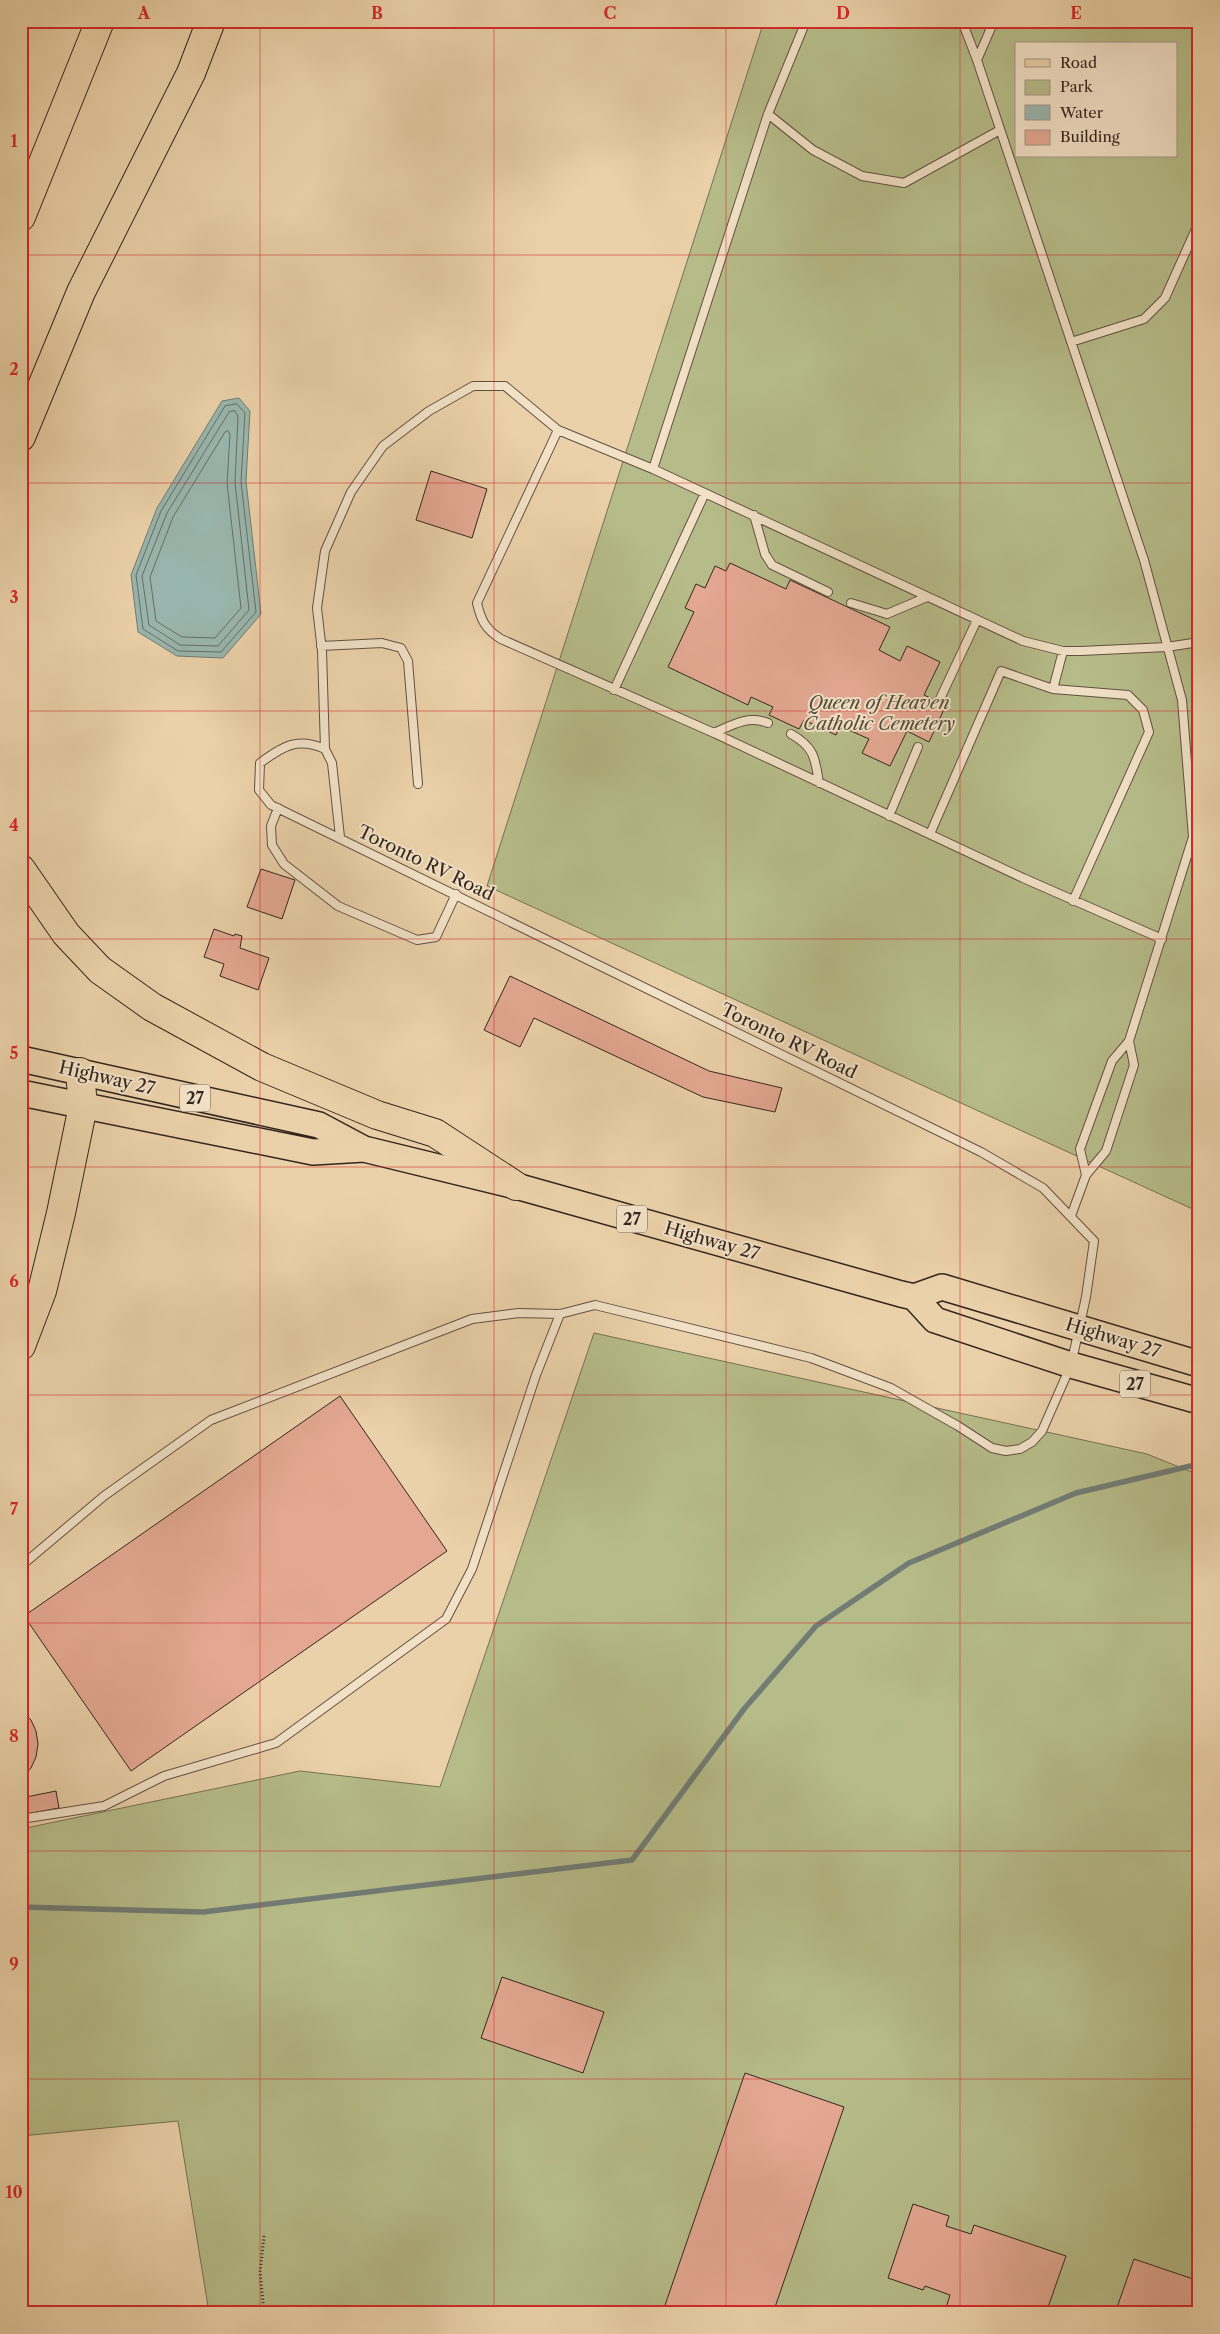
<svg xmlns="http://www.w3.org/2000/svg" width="1220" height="2334" viewBox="0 0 1220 2334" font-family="'Libre Caslon Text',serif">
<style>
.green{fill:#b6bc89;stroke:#757154;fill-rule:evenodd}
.water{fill:#99b6ae;stroke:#717c75}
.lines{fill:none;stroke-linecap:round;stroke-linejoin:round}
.shore{stroke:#666e66;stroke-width:1}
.stream{stroke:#717c75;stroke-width:5.5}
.building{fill:#e4a892;stroke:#34261f}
.lane-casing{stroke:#625142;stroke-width:10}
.primary-casing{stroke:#34261f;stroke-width:28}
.highway-casing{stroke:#34261f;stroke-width:30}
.path{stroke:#34261f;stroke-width:3;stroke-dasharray:1 2.5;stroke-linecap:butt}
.lane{stroke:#f2e1c7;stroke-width:8}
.primary{stroke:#ebd1a9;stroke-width:25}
.highway{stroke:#ebd1a9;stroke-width:28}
.grid{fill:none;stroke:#d62828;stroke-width:1;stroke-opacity:0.55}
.labels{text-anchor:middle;stroke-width:4;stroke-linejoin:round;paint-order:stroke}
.shield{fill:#f2e1c7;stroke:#6d5e51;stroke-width:1}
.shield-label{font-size:16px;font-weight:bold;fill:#34261f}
.park-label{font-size:18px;font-style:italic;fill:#544c3a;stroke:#f2e1c7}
.street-label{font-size:18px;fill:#34261f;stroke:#f2e1c7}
.neatline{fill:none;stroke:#d62828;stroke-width:2}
.grid-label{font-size:16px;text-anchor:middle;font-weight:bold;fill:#d62828}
</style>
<rect width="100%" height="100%" fill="#ebd1a9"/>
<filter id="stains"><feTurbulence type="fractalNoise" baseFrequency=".004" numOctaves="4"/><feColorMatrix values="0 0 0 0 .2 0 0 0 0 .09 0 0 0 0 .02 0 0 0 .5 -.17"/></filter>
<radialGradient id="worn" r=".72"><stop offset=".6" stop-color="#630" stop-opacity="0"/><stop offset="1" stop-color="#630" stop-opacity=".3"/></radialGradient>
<!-- green -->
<path class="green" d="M764,21H1199V1212L487,886ZM1016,44H1176V156H1016Z
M594,1333L1147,1454L1199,1475V2313H209L178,2121L21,2136V1829L300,1771L440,1787Z"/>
<!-- water -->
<path class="water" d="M239,398L250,411L246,481L261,614L223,658L177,656L138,632L131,575L157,508L222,401Z"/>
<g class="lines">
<!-- shore -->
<path class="shore" d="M237,404L245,413L241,482L256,612L221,652L178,651L143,629L136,575L161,511L225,406Z
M235,411L238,416L235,482L249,610L218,646L180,645L149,625L142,576L167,513L229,412Z
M228,431L230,434L227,483L241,608L215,638L182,637L156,621L150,577L173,517L225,432Z"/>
<!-- stream -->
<path class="stream" d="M21,1907L203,1912L632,1860L744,1709L816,1626L909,1563L1076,1493L1199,1464"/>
</g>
<!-- building -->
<path class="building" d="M431,471L487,489L472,538L416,520Z
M730,563L786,589L790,580L890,627L879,650L900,661L907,646L940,662L924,695L946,705L929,742L907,731L890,766L862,753L869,739L840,726L836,735L804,720L799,729L769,715L773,707L751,697L748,705L668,667L694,612L685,608L696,584L705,588L715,566L726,571Z
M261,869L295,880L282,919L247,907Z
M214,929L234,936L235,934L242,936L240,948L269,958L258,990L220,976L224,964L204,957Z
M510,976L709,1071L782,1088L775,1112L703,1097L534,1018L520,1047L484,1030Z
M340,1396L447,1551L131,1771L24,1616Z
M21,1710L31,1720L36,1731L38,1744L36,1757L31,1768L21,1779Z
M56,1791L59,1808L21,1815V1798Z
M502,1977L604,2012L583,2073L481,2038Z
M745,2073L844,2107L773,2313H669L663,2311Z
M913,2204L949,2216L946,2226L971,2234L974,2225L1066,2256L1046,2313H950L945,2311L950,2295L925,2286L923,2290L888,2278Z
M1134,2259L1199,2281V2313H1115Z"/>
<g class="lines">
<!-- lane casing -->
<g class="lane-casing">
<path id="lane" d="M962,21L977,60
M994,21L977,60L1144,560L1182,700L1193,837L1129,1041L1112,1061L1080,1149L1086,1175
M768,114L813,150L862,176L904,183L1000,130
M1071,342L1144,319L1165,298L1199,222
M558,430L477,603C481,620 485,629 501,639L714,733L1023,878L1162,939
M653,469L1023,641L1063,651H1081L1167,647L1199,642
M754,515L765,554L772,565L828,592
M851,603L887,614L927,597
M321,646L382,643L401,648L408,661L418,784
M1063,651L1053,689L1128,695L1143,710L1149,732L1073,901
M614,690L705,493
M939,701L977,620
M714,733C732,725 748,715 768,723
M791,734C814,747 815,757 819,783
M325,749L322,651L317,608L325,551L351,492L383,446L429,411L473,386H505L558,430L653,469L768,114L806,21
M278,808L271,826L272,845L284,864L338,906L417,940L436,937L456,894
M889,816L918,747
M930,834L1001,671L1053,689
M1071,1216L1086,1175L1106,1151L1134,1065L1129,1041
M21,1566L104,1496L211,1420L472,1319L519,1313L560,1314L595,1305L811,1358L891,1388L958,1426L992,1448L1006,1451L1020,1449L1032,1442L1042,1431L1071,1365L1086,1297L1094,1241L1043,1188L981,1152L271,805L259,790L260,763C283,746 297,737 325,749L332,763L340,837
M21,1819L104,1806L164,1776L276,1743L446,1619L472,1569L536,1375L560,1314"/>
</g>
<!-- primary casing -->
<g class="primary-casing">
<path id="primary" d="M21,1059L319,1125L364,1149L516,1186L901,1294L914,1297L942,1287L1199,1364
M21,1093L313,1152L364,1149
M914,1297L935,1320L1071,1365L1199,1401"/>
</g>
<!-- highway casing -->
<g class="highway-casing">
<path id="highway" d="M21,217L100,21
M21,437L81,292L191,73L211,21
M21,869L66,934L100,970L152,1007L262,1067L377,1115L435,1133L516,1186
M21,1346L42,1291L61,1213L83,1106L80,1072"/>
</g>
<!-- path -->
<path class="path" d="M264,2236L260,2272L264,2313"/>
<!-- lane -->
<use href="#lane" class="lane"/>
<!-- primary -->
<use href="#primary" class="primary"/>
<!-- highway -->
<use href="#highway" class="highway"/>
</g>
<!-- grid -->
<path class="grid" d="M260,21V2313M494,21V2313M726,21V2313M960,21V2313M21,255H1199M21,483H1199M21,711H1199M21,939H1199M21,1167H1199M21,1395H1199M21,1623H1199M21,1851H1199M21,2079H1199"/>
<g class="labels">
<!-- shield labels -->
<g class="shield">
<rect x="180" y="1084.5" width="30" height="27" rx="4"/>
<rect x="617" y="1205.5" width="30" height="27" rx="4"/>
<rect x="1120" y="1370.5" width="30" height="27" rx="4"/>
</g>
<g class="shield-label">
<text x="195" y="1104">27</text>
<text x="632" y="1225">27</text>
<text x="1135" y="1390">27</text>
</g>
<!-- park labels -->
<g class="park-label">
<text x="879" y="709">Queen of Heaven<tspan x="879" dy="21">Catholic Cemetery</tspan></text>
</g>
<!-- street labels -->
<g class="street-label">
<text transform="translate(426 863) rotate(26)" y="6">Toronto RV Road</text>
<text transform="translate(789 1041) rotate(26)" y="6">Toronto RV Road</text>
<text transform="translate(107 1078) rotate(13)" y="6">Highway 27</text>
<text transform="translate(712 1241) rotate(16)" y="6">Highway 27</text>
<text transform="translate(1113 1338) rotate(17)" y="6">Highway 27</text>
</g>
</g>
<!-- margin -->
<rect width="1220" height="2334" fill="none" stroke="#ebd1a9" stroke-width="55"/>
<!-- legend -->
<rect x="1015" y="42" width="162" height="115" fill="#f2e1c7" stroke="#a69684"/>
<rect x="1025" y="59" width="25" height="8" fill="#ebd1a9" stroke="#a69684"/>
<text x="1060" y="68" font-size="15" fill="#34261f">Road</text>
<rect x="1025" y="80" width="25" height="15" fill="#b6bc89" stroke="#a69684"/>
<text x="1060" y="92" font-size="15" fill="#34261f">Park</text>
<rect x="1025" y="105" width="25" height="15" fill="#99b6ae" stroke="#a69684"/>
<text x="1060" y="118" font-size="15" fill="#34261f">Water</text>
<rect x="1025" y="130" width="25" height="15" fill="#e4a892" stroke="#a69684"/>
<text x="1060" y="142" font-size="15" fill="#34261f">Building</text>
<rect x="28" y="28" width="1164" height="2278" class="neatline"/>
<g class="grid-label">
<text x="144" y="19">A</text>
<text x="377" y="19">B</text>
<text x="610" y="19">C</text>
<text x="843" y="19">D</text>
<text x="1076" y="19">E</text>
<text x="14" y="147">1</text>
<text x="14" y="375">2</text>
<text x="14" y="603">3</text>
<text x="14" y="831">4</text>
<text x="14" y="1059">5</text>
<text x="14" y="1287">6</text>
<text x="14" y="1515">7</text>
<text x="14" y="1742">8</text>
<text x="14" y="1970">9</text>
<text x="14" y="2198">10</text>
</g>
<rect width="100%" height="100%" filter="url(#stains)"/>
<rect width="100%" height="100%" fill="url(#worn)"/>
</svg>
